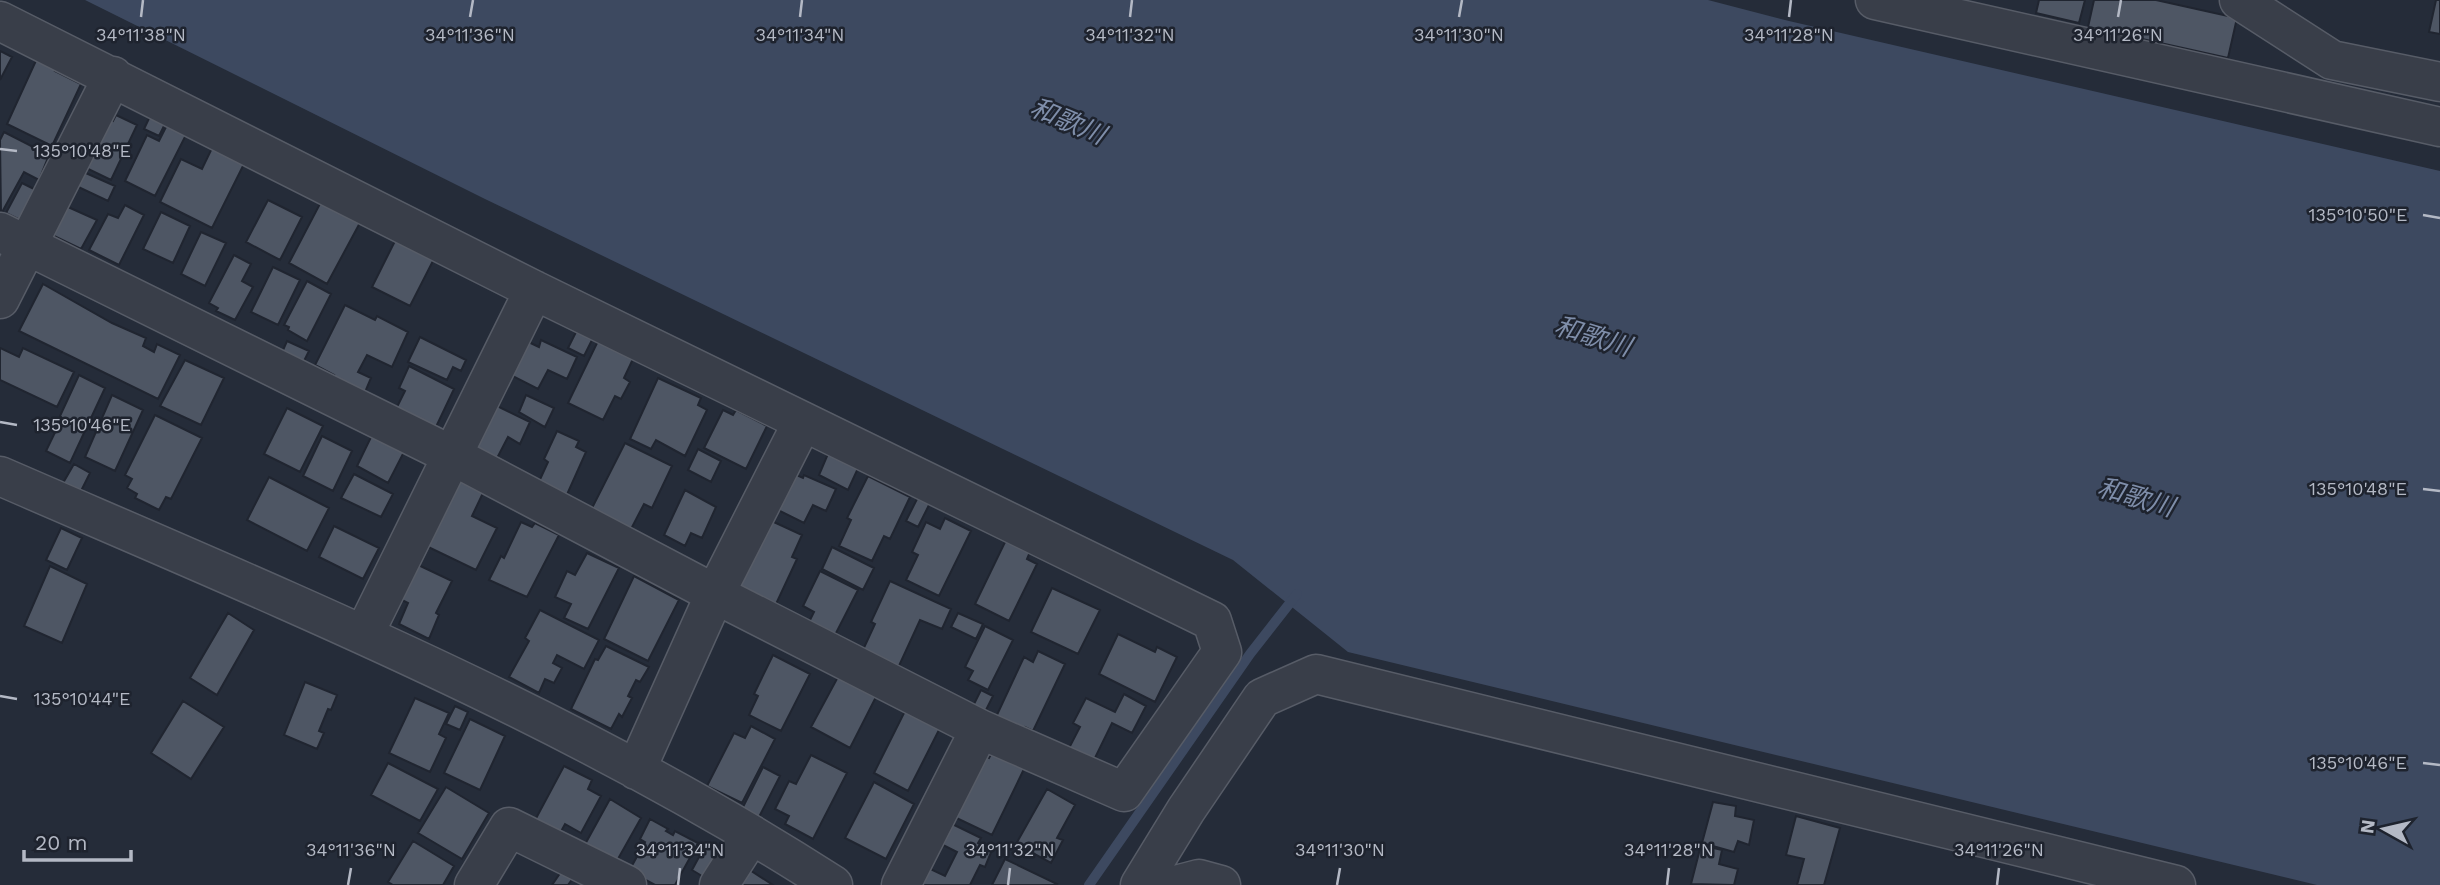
<svg xmlns="http://www.w3.org/2000/svg" width="2440" height="885" viewBox="0 0 2440 885" font-family="'Work Sans','Noto Sans JP',sans-serif">
<style>
.water{fill:#3d4960}
.lines{fill:none;stroke-linecap:round;stroke-linejoin:round}
.stream{stroke:#3d4960;stroke-width:10}
.building{fill:#4e5664;stroke:#202530;stroke-width:2}
.minor-casing{stroke:#575c67;stroke-width:41}
.minor{stroke:#393e49;stroke-width:38}
.ticks{fill:none;stroke:#b4b9c5;stroke-width:2.5}
.labels{text-anchor:middle;stroke-width:5;stroke-linejoin:round;paint-order:stroke}
.water-label{font-size:26px;font-style:italic;fill:#7f8eaa;stroke:#1e232e}
.ticks-label{font-size:18px;text-anchor:middle;fill:#b4b9c5;stroke:#1e232e;stroke-width:5;stroke-linejoin:round;paint-order:stroke}
</style>
<rect width="100%" height="100%" fill="#252c39"/>
<!-- water -->
<path class="water" d="M85,0H1708L1789,21L2440,171V885H2317L1348,652L1233,560L485,199Z"/>
<g class="lines">
<!-- stream -->
<path class="stream" d="M1089,885L1250,654L1297,594"/>
</g>
<!-- building -->
<path class="building" d="M2039,0H2085L2079,23L2036,13Z
M2094,0H2156L2237,18L2228,58L2088,27Z
M2436,0H2440V34L2429,32Z
M0,51L12,57L0,80Z
M39,54L59,63L55,71L81,84L52,146L7,124Z
M153,110L168,118L159,136L144,129Z
M116,115L137,125L111,180L82,166L105,117L113,121Z
M169,121L188,131L155,196L125,181L147,135L159,141Z
M4,132L49,155L39,180L24,172L1,214L0,140Z
M213,146L245,162L212,228L160,202L181,159L202,169Z
M79,170L115,186L108,201L72,184Z
M22,183L42,193L26,223L6,213Z
M323,198L362,219L327,284L289,263Z
M268,200L302,217L280,260L246,242Z
M125,205L144,215L119,265L89,250L108,214L118,218Z
M68,207L97,220L81,249L52,235Z
M161,212L190,226L173,263L143,249Z
M201,232L226,243L205,286L181,274Z
M398,235L436,255L410,306L372,287Z
M234,255L251,264L242,281L253,287L235,320L216,311L218,308L209,303Z
M273,267L300,280L278,325L251,312Z
M307,281L331,294L307,341L288,330L289,327L284,325Z
M43,284L112,323L146,338L143,346L154,352L157,344L180,355L158,399L19,331Z
M345,305L375,320L377,316L408,332L392,367L367,355L358,372L371,378L363,397L331,381L334,375L315,365Z
M580,324L596,332L584,356L568,348Z
M420,337L466,360L461,371L453,367L447,380L408,362Z
M520,338L539,347L541,340L577,357L567,379L548,370L538,389L503,371Z
M287,341L309,351L301,367L280,357Z
M598,341L633,359L624,378L630,382L621,399L615,396L603,420L568,403Z
M0,348L19,357L23,348L74,372L57,407L0,380Z
M185,360L224,378L201,425L160,406Z
M409,366L454,389L435,429L396,409L405,391L399,388Z
M79,375L105,388L70,463L46,451L62,418L60,416Z
M658,378L701,398L698,405L707,410L685,456L656,440L651,449L630,439Z
M112,395L143,410L115,471L85,457Z
M526,395L554,408L545,427L519,412Z
M493,404L530,422L520,444L508,437L494,464L472,445Z
M287,408L323,426L300,472L264,454Z
M723,410L733,415L736,410L767,426L746,469L704,448Z
M155,415L202,438L171,499L166,497L159,510L135,498L137,494L127,488L132,479L125,475Z
M557,431L579,441L576,447L586,452L565,499L537,486L548,462L544,459Z
M373,433L405,450L388,483L357,466Z
M322,436L352,451L333,491L303,476Z
M625,443L672,466L652,508L644,504L630,531L590,512Z
M698,449L721,461L711,482L688,470Z
M830,449L860,464L848,490L819,475Z
M74,464L90,473L80,493L63,483Z
M785,470L803,478L804,475L836,489L826,511L813,505L804,523L768,505Z
M354,474L393,494L381,517L341,498Z
M868,476L910,497L890,539L884,536L872,561L839,546L851,520L847,518Z
M269,477L329,508L307,551L247,520Z
M454,478L483,493L472,516L497,528L476,570L422,544Z
M685,490L716,507L702,538L691,533L685,546L664,535Z
M918,497L930,503L918,527L906,521Z
M763,517L802,535L792,557L797,559L776,604L731,583Z
M945,518L971,531L939,596L906,580L918,555L912,552L926,522L940,529Z
M521,522L532,527L535,523L559,535L527,597L489,580L501,556L504,558Z
M334,526L379,548L363,579L319,557Z
M61,528L82,538L67,570L46,560Z
M1006,540L1030,552L1027,559L1037,564L1009,621L975,604Z
M832,547L874,568L863,590L822,569Z
M587,553L619,568L588,629L564,618L571,604L555,597L567,571L575,575Z
M412,562L452,581L436,613L439,615L429,639L399,624L408,603L396,597Z
M50,566L87,584L62,643L24,626Z
M820,571L858,590L835,635L809,622L814,612L803,606Z
M634,576L679,600L648,661L604,639Z
M890,581L951,609L942,629L920,620L898,668L862,652L875,624L871,622Z
M1052,588L1100,610L1078,654L1031,632Z
M540,610L599,640L584,669L557,655L553,663L562,668L554,683L545,679L539,693L509,677L529,641L525,638Z
M228,613L254,630L217,695L190,678Z
M958,613L983,624L976,639L951,627Z
M985,626L1013,640L988,690L968,680L973,671L965,667Z
M1118,634L1155,652L1157,647L1177,657L1155,702L1099,674Z
M606,646L649,667L640,682L636,680L628,696L632,698L622,717L619,714L611,729L571,709L595,659L598,660Z
M1038,651L1065,664L1033,731L1025,727L1023,731L996,717L1024,657L1033,662Z
M773,655L810,674L781,731L749,715L758,696L754,694Z
M839,675L877,695L850,748L811,727Z
M305,682L337,695L331,710L328,709L319,731L324,733L317,749L284,735Z
M981,690L993,696L983,716L971,710Z
M1124,694L1146,706L1132,733L1112,723L1093,762L1068,750L1080,727L1073,723L1086,698L1115,712Z
M415,698L449,713L439,734L446,738L430,772L389,753Z
M183,701L224,727L191,779L151,753Z
M455,706L468,712L460,730L446,724Z
M905,711L940,728L908,791L874,773Z
M470,719L505,736L480,790L444,773Z
M751,726L775,739L742,803L707,786L734,733L745,738Z
M993,751L1025,767L992,835L946,813L976,752L989,758Z
M811,755L847,773L813,839L785,824L789,816L775,809L789,781L796,784Z
M388,763L438,789L420,821L371,795Z
M564,766L592,780L588,789L601,796L581,833L565,824L558,837L533,824Z
M763,767L780,776L759,817L742,809Z
M874,782L914,804L886,859L845,838Z
M446,787L489,813L462,859L418,833Z
M1047,789L1075,805L1057,838L1063,840L1051,863L1016,844Z
M610,799L641,818L614,866L583,848Z
M1713,802L1736,806L1735,816L1754,820L1749,845L1738,841L1734,852L1702,843Z
M1796,816L1840,828L1824,885H1797L1804,859L1786,855Z
M650,819L668,829L666,831L673,835L675,831L698,843L675,885H655L629,871L645,842L640,839Z
M944,820L981,838L978,843L992,850L985,867L980,865L970,885H912L922,865L945,876L957,852L935,841Z
M413,841L454,866L443,885H393L388,882Z
M706,844L722,854L707,879L692,870Z
M1701,845L1722,850L1719,864L1738,869L1734,885L1691,884Z
M1005,859L1057,884L1056,885H992Z
M742,865L773,885H731Z
M565,866L576,874L568,885H552Z"/>
<g class="lines">
<!-- minor casing -->
<g class="minor-casing">
<path id="minor" d="M1875,0L2440,127
M2239,0L2332,60L2440,82
M0,21L534,290L1212,621L1222,652L1124,792L980,729L901,885
M0,232L453,456L715,594L980,729
M0,299L113,76
M0,476C283,599 573,717 833,885
M364,634L534,290
M636,770L715,594L802,423
M474,885L509,827L627,885
M719,885L751,835
M1140,885L1186,810L1262,698L1316,674L2176,885
M1176,885L1199,879L1221,885"/>
</g>
<!-- minor -->
<use href="#minor" class="minor"/>
</g>
<!-- ticks -->
<path class="ticks" d="M141,17L143,0M470,17L473,0M800,17L802,0M1130,17L1132,0M1459,17L1462,0M1789,17L1791,0M2118,17L2121,0M0,149L17,151M2423,215L2440,218M0,422L17,425M2423,489L2440,491M0,696L17,699M2423,763L2440,765M348,885L351,868M678,885L680,868M1008,885L1010,868M1337,885L1340,868M1667,885L1669,868M1997,885L1999,868"/>
<g class="labels">
<!-- water labels -->
<g class="water-label">
<text transform="translate(1068 121) rotate(23)" y="9">和歌川</text>
<text transform="translate(1593 336) rotate(17)" y="9">和歌川</text>
<text transform="translate(2136 497) rotate(16)" y="9">和歌川</text>
</g>
</g>
<g class="ticks-label">
<text x="141" y="41">34°11'38"N</text>
<text x="470" y="41">34°11'36"N</text>
<text x="800" y="41">34°11'34"N</text>
<text x="1130" y="41">34°11'32"N</text>
<text x="1459" y="41">34°11'30"N</text>
<text x="1789" y="41">34°11'28"N</text>
<text x="2118" y="41">34°11'26"N</text>
<text x="82" y="157">135°10'48"E</text>
<text x="2358" y="221">135°10'50"E</text>
<text x="82" y="431">135°10'46"E</text>
<text x="2358" y="495">135°10'48"E</text>
<text x="82" y="705">135°10'44"E</text>
<text x="2358" y="769">135°10'46"E</text>
<text x="351" y="856">34°11'36"N</text>
<text x="680" y="856">34°11'34"N</text>
<text x="1010" y="856">34°11'32"N</text>
<text x="1340" y="856">34°11'30"N</text>
<text x="1669" y="856">34°11'28"N</text>
<text x="1999" y="856">34°11'26"N</text>
</g>
<!-- north arrow -->
<g transform="translate(2384 829) rotate(278)" stroke="#1e232e" stroke-width="5" paint-order="stroke">
<path d="M0-5L12 26L0 18L-12 26Z" fill="#b4b9c5"/>
<text y="-10" font-size="19" font-weight="bold" text-anchor="middle" fill="#b4b9c5">N</text>
</g>
<!-- scale -->
<path d="M24 850v10h107v-10" fill="none" stroke="#b4b9c5" stroke-width="3.5"/>
<text x="35" y="850" font-size="21" fill="#b4b9c5" stroke="#1e232e" stroke-width="5" paint-order="stroke">20 m</text>
</svg>
